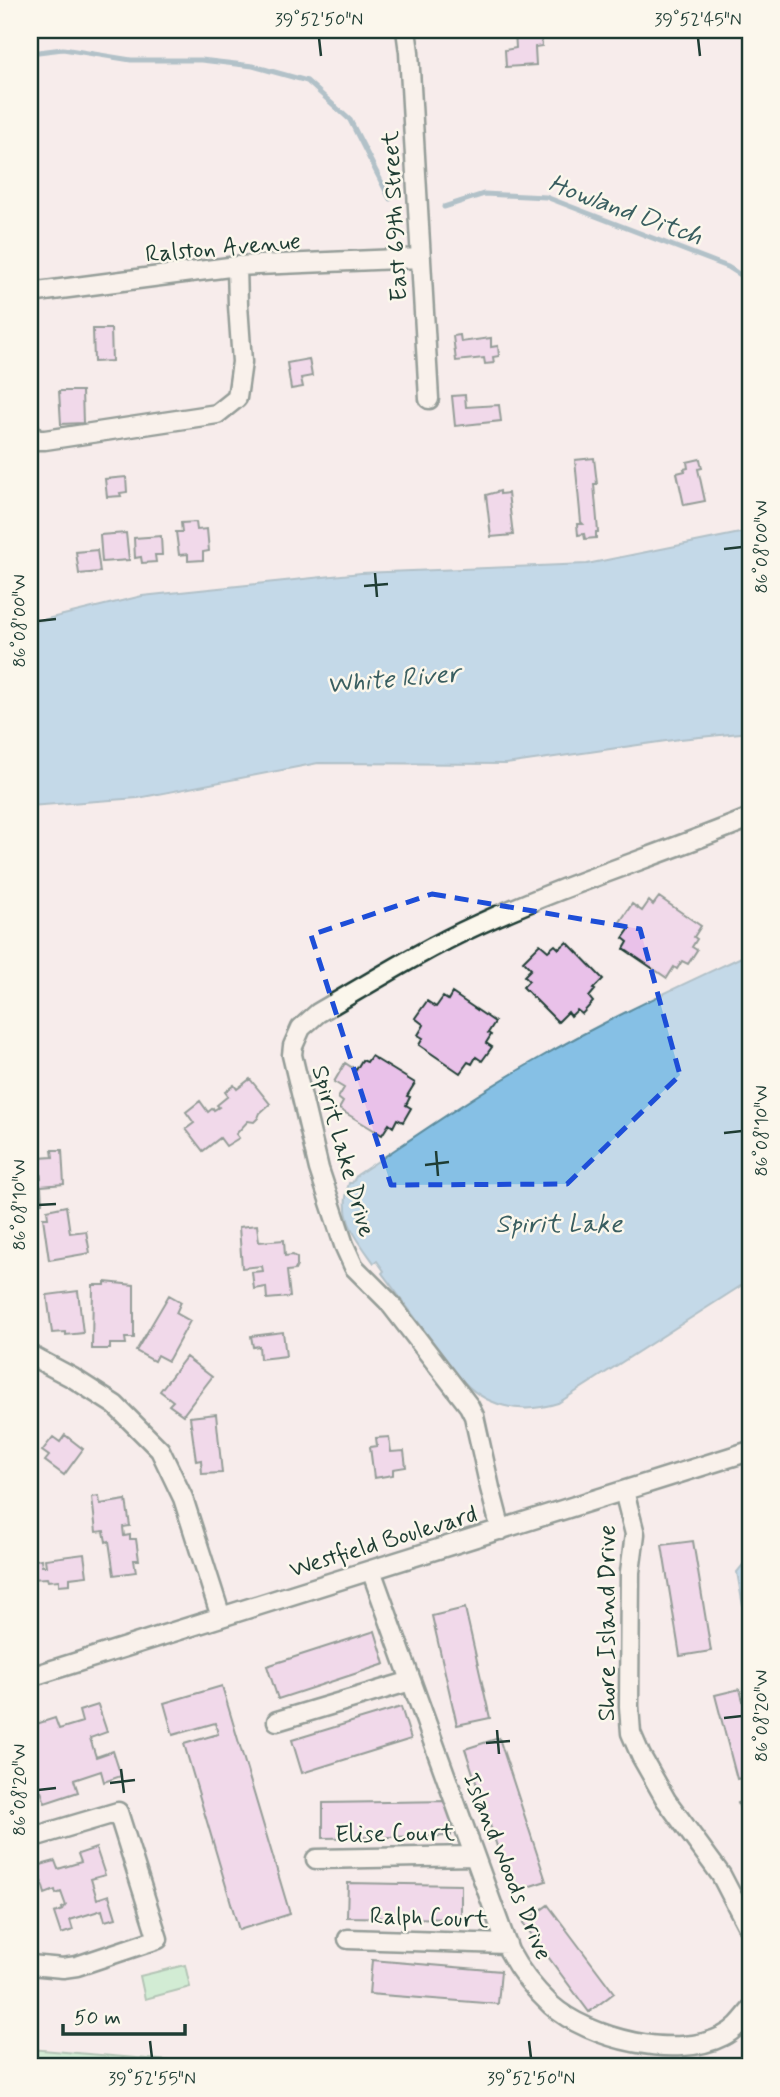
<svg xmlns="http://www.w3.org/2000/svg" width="780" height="2097" viewBox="0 0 780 2097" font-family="Mynerve,sans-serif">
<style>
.green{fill:#a4ecb9;stroke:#629476;stroke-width:2}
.water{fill:#86c0e5;stroke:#5d8c9e;stroke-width:2}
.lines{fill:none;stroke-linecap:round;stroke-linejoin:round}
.stream{stroke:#5d8c9e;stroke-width:5}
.building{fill:#e9c1e9;stroke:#1f3d34;stroke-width:2}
.minor-casing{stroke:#1f3d34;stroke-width:23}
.minor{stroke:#fbf7ec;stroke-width:18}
.marked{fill:none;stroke:#1d4ed8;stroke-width:5;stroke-dasharray:14 9;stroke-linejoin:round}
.ticks{fill:none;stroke:#1f3d34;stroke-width:2.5}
.labels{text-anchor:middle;stroke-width:5;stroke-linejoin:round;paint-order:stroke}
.street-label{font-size:24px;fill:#1f3d34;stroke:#fbf7ec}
.water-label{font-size:26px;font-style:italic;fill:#395e60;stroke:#fbf7ec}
.neatline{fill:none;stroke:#1f3d34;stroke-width:2.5}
.ticks-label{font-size:18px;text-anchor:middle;fill:#1f3d34}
</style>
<rect width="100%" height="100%" fill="#f7eceb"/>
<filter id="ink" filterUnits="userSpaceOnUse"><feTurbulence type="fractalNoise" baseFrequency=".0143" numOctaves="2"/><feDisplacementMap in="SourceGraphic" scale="14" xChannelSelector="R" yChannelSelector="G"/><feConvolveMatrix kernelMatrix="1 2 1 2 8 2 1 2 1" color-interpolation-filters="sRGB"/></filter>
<g filter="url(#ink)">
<!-- green -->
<path class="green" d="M185,1965L190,1987L145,1999L140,1976Z
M30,2049L241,2067H30Z"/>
<!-- water -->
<path class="water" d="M750,531V732L680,739L506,764L318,763L138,798L30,806V623L142,596L361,573L587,564Z
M750,953V1280L558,1403C521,1415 485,1407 459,1377L382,1273L384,1271L377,1261L374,1263C355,1236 338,1218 349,1183H352L357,1175C416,1136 474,1095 536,1060C605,1020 678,987 750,953Z
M750,1556V1646L737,1572Z"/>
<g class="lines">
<!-- stream -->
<path class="stream" d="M30,53L63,49L131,60H201L253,66L307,81L350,120L390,199
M444,207L484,194L546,197L728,267L750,281"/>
</g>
<!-- building -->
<path class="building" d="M540,30L542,46L535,47L536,65L506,67L505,50L516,48L515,31Z
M93,329H111L112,361L94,362Z
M460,335L461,342L491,338V347L498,346L499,356L493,357L494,363L485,364L484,358L456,361L453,336Z
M309,359L312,376L301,378L303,387L291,389L287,363Z
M59,391H82L83,423L61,424Z
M465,395L466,407L499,405L501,421L455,426L452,396Z
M594,458L597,484H594L598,532H596V538L585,539L584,534L578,535L577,524H583L581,522L575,460Z
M700,459L702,468L698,469L705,501L684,505L677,473L685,471L684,469L688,468L687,462Z
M126,477L127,492L120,493L121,496L107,497L105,479Z
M500,491V494L508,493L513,535L491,537L486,495Z
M196,522L197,530L207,529L209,551L203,552V560L188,561V554L179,555L176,532H182L181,523Z
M126,533L129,560L102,562L100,535Z
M161,536L162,555H155L156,562L142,563L141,557L135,558L134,538Z
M97,550L100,572L79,574L76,552Z
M750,855V883L744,857Z
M659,897L701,926L694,937L697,939L692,947L697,950L688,964L682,961L677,969L674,967L667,978L624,949L628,942L623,938L630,928L620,922L632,904L642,911L649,901L653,905Z
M567,942L603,979L593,989L595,990L589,997L593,1002L582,1014L577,1010L571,1016L568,1012L558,1022L523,987L529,981L524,976L531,969L523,961L540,944L548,951L555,945L559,949Z
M452,993L495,1022L488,1033L491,1035L486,1043L492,1047L482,1061L476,1057L472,1064L468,1062L460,1073L419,1045L423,1038L418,1035L424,1025L415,1018L427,1001L436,1007L443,997L448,1000Z
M371,1056L415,1083L407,1096L410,1097L406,1105L411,1108L403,1122L397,1119L393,1127L389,1124L382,1135L339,1109L343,1102L338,1098L344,1088L334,1082L345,1063L356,1070L362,1060L367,1062Z
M250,1079L270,1104L260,1113L258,1118L254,1122L248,1121L236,1134L239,1138L226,1146L220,1138L203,1151L186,1129L194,1123L186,1112L200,1101L208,1112L213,1108L214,1110L219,1107L217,1105L228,1096L225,1092L234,1085L237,1089Z
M52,1150H62L64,1184L41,1186L42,1203H30V1179L41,1178L38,1158L53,1157Z
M66,1206L70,1233L86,1231L90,1253L49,1260L43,1218H48L47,1210Z
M257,1225L259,1242L284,1240L285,1256L293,1255L297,1258V1266L295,1270L287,1271L290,1297L267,1299L266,1287L254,1289L252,1272L263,1271L262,1266L242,1268L239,1227Z
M105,1282L134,1285V1338H125L126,1344H110V1349H92L93,1285H105Z
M78,1291L83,1333L66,1335V1332L52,1333L47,1295Z
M169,1295L181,1302L176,1313L190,1321L168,1361L157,1355L154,1361L136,1351Z
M283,1332L286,1356L260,1359L259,1346L253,1347L251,1336Z
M186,1357L212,1377L183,1415L169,1405L173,1401L160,1391Z
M216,1414L222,1473L202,1474L201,1460L196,1461L190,1417Z
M65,1435L83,1449L64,1475L45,1461L49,1456L42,1451L53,1437L60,1442Z
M389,1437L391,1452L404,1451L406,1467L393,1469V1475L374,1478L370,1447L377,1446L376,1438Z
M99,1496L100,1504L126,1500L130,1526L123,1527L124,1536L130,1535V1539H136L139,1560H134L136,1572L114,1575L109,1541L106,1542L104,1531L96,1532L92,1497Z
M693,1541L711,1651L680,1656L662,1545Z
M84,1554L87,1576L70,1578V1584L59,1585V1580L48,1581L47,1578L31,1579L30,1561L41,1559L42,1566H46L45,1559Z
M465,1608L490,1718L457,1725L432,1616Z
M375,1631L385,1664L278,1699L267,1666Z
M222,1686L290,1914L239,1930L184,1744L218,1734L215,1723L173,1735L164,1703Z
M740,1689L750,1729V1776L737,1779L715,1695Z
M98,1705L107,1732L90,1738L96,1757L113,1751L121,1776L104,1782L101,1771L74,1780L78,1792L45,1803L41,1791L30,1794V1726L55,1718L59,1729L82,1722L79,1711Z
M401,1707L411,1739L302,1773L292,1740Z
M499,1738L546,1881L512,1892L465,1749Z
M750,1799V1835L738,1803Z
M451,1801V1836L323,1838V1803Z
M96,1848L105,1875L91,1879L97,1899L109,1895L116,1918L105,1921L102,1910L70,1920L73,1930L61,1934L54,1913L63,1910L62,1908L66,1906L61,1892L56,1894L55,1890L45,1894L37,1866L55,1861L58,1869L81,1862L78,1854Z
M348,1883L461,1885V1919L347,1917Z
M548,1905L614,1993L589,2012L523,1923Z
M372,1960L501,1971L498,2004L369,1994Z"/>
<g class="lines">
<!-- minor casing -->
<g class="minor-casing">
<path id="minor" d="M406,30L409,52L429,399
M30,293L237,266L421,258
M30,431L34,440H45L217,414L237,398L242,362L238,305L237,266
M30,1355L73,1378L115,1405L160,1450L183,1498L221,1617
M624,1491L635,1534L630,1572L629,1706L631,1733L641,1756L666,1800L721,1875L750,1931
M501,1530L490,1488L474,1416L469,1406L388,1301L354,1267L344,1245L319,1169L292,1055L293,1046L301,1028L318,1013C370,983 422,950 477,925C566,884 660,855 750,818
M371,1570L509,1951C520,1972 534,1989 551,2005C589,2039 677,2060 723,2036C735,2030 742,2021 750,2011
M30,1677L750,1451
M277,1721L411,1681
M30,1838L118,1812L158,1939L77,1966L63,1968L30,1965
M316,1859L474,1856
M348,1939L507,1944"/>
</g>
<!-- minor -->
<use href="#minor" class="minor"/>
</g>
</g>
<!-- marked area -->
<path d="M0 0H780V2097H0ZM432,894L640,929L680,1075L567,1184L391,1185L311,935Z" fill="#f7eceb" fill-opacity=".55" fill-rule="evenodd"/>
<path class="marked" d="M432,894L640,929L680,1075L567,1184L391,1185L311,935Z"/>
<!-- ticks -->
<path class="ticks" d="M319,38L321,56M698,38L700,56M724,549L742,547M375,573L377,597M364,586L388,584M38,621L56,619M724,1133L742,1131M436,1151L438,1176M425,1165L449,1162M38,1205L56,1204M724,1718L742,1716M497,1730L499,1754M486,1743L510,1741M121,1769L124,1793M110,1783L135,1780M38,1790L56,1788M150,2041L152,2058M529,2041L531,2058"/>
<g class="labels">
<!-- street labels -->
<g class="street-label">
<text transform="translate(394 216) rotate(-93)" y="8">East 69th Street</text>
<text transform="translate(223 247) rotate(-5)" y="8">Ralston Avenue</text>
<text transform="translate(344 1151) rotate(74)" y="8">Spirit Lake Drive</text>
<text transform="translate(383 1541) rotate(-17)" y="8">Westfield Boulevard</text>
<text transform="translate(606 1623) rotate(-90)" y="8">Shore Island Drive</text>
<text transform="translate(395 1833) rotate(-1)" y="8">Elise Court</text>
<text transform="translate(508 1866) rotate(68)" y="8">Island Woods Drive</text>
<text transform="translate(429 1917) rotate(2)" y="8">Ralph Court</text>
</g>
<!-- water labels -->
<g class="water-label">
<text transform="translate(626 209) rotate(20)" y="9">Howland Ditch</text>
<text transform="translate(393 678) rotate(-5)" y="9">White River</text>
<text x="559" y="1232">Spirit Lake</text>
</g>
</g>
<!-- margin -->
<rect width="780" height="2097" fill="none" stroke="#fbf7ec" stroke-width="77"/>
<!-- scale -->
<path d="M63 2024v10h122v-10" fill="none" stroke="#1f3d34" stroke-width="3.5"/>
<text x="74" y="2024" font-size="21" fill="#1f3d34" stroke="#fbf7ec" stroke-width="5" paint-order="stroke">50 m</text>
<rect x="38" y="38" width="704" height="2020" class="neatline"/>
<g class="ticks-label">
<text x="319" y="25">39°52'50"N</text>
<text x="698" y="25">39°52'45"N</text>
<text transform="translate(761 547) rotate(-90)" y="6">86°08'00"W</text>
<text transform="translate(19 621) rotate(-90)" y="6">86°08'00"W</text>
<text transform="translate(761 1131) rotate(-90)" y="6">86°08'10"W</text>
<text transform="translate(19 1205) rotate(-90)" y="6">86°08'10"W</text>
<text transform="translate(761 1716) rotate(-90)" y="6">86°08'20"W</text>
<text transform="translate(19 1790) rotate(-90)" y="6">86°08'20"W</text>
<text x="152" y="2084">39°52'55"N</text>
<text x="531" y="2084">39°52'50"N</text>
</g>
</svg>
